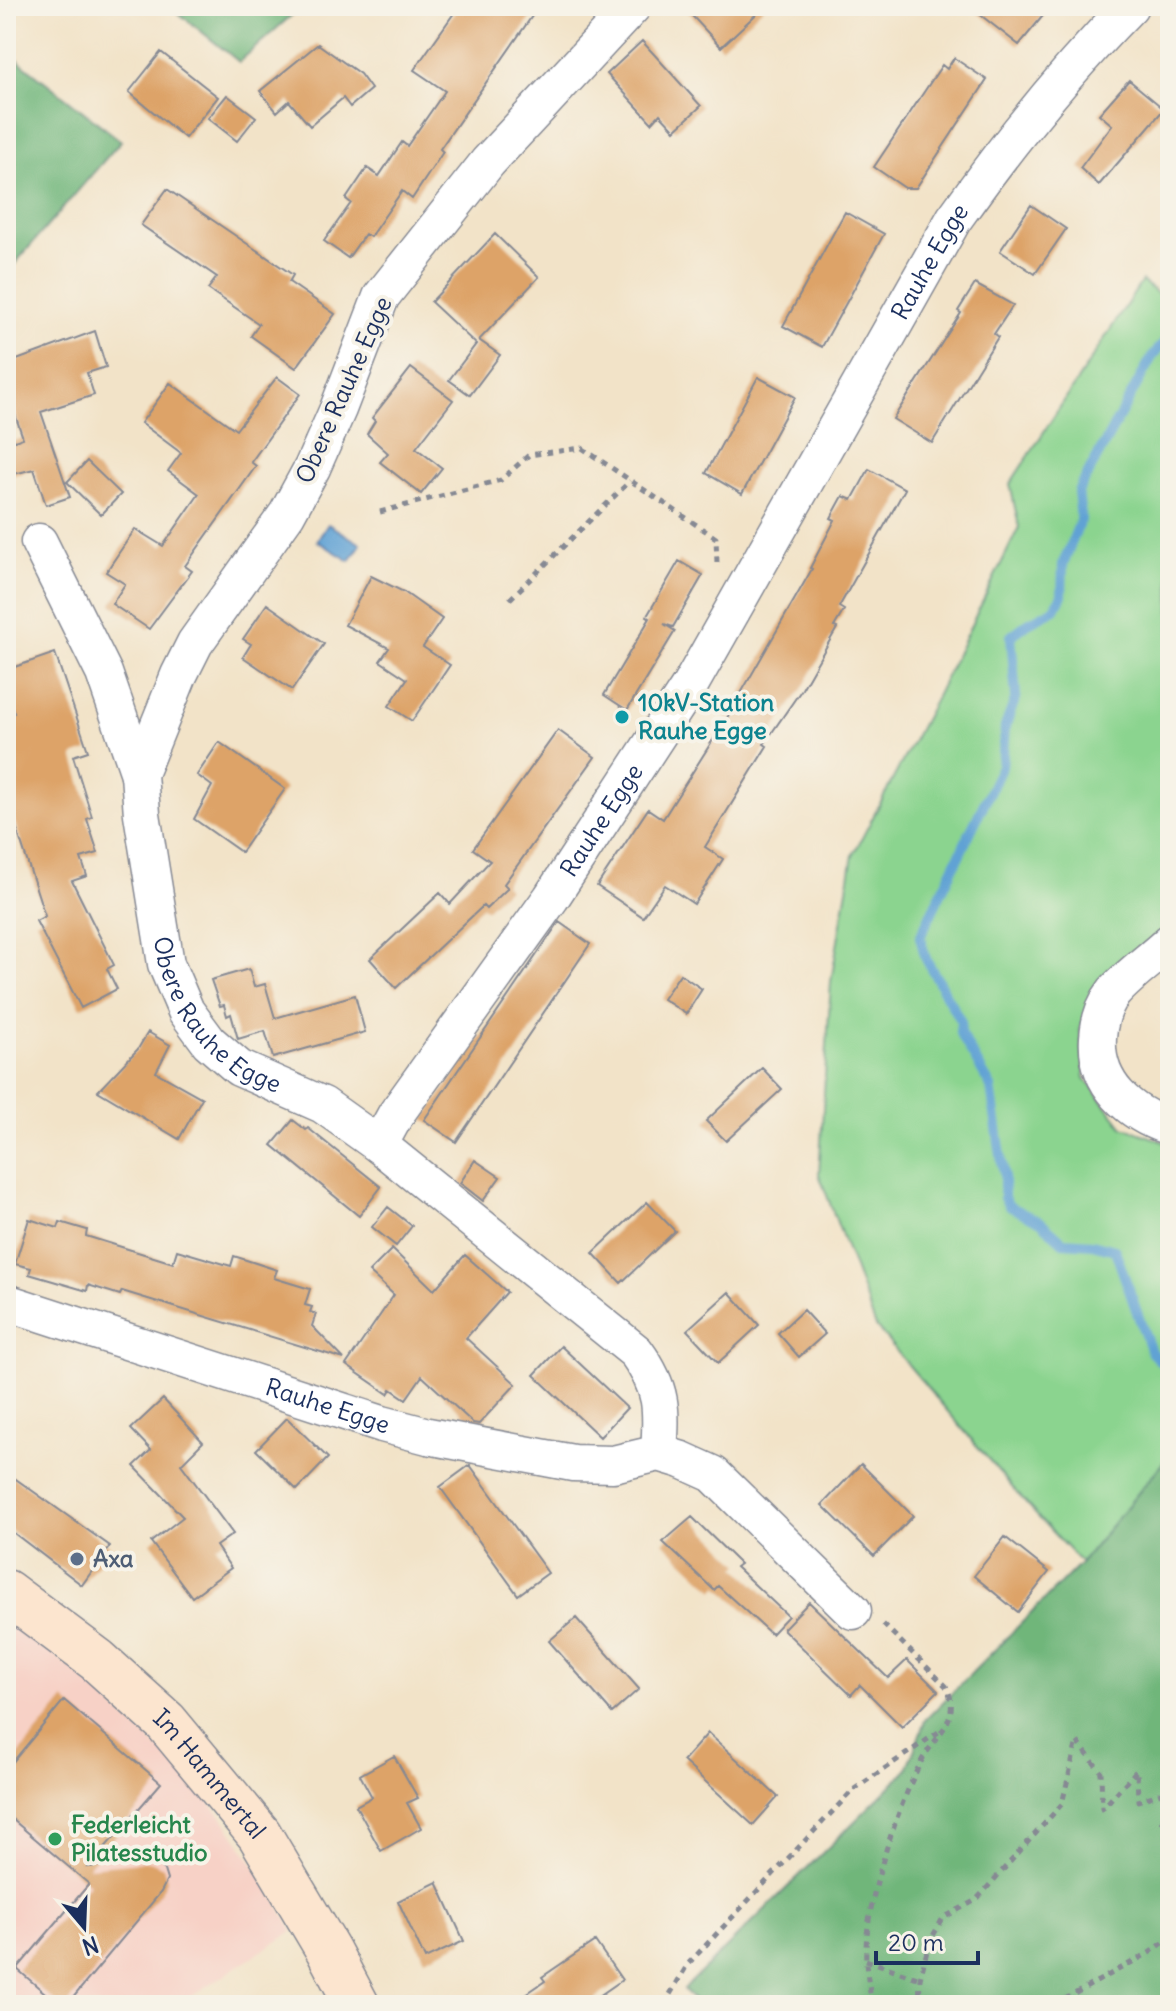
<svg xmlns="http://www.w3.org/2000/svg" width="1176" height="2011" viewBox="0 0 1176 2011" font-family="Delius,sans-serif">
<style>
.built{fill:#f7d1c6}
.green{fill:#8bd48f;stroke:#538276;stroke-width:2}
.forest{fill:#70b67a;stroke:#46726c;stroke-width:2}
.water{fill:#60a2d4;stroke:#3e6899;stroke-width:2}
.lines{fill:none;stroke-linecap:round;stroke-linejoin:round}
.stream{stroke:#60a2d4;stroke-width:10}
.building{fill:#dda367}
.street-casing{stroke:#868993;stroke-width:39}
.secondary-casing{stroke:#868993;stroke-width:47}
.path{stroke:#868993;stroke-width:5;stroke-dasharray:6 6;stroke-linecap:butt}
.street{stroke:#fff;stroke-width:36}
.secondary{stroke:#fce5cf;stroke-width:44}
.culture-dot{fill:#0f9aa8;stroke:#f7f3e8;stroke-width:3}
.service-dot{fill:#5c6f8a;stroke:#f7f3e8;stroke-width:3}
.leisure-dot{fill:#2e9e5b;stroke:#f7f3e8;stroke-width:3}
.labels{text-anchor:middle;stroke-width:8;stroke-linejoin:round;paint-order:stroke}
.street-label{font-size:24px;fill:#1b2f5e;stroke:#f7f3e8}
.culture-label{font-size:24px;font-weight:bold;fill:#0d838f;stroke:#f7f3e8;text-anchor:start}
.service-label{font-size:24px;font-weight:bold;fill:#4e5e75;stroke:#f7f3e8;text-anchor:start}
.leisure-label{font-size:24px;font-weight:bold;fill:#27864d;stroke:#f7f3e8;text-anchor:start}
</style>
<rect width="100%" height="100%" fill="#f7f3e8"/>
<filter id="ink" filterUnits="userSpaceOnUse"><feTurbulence type="fractalNoise" baseFrequency=".0125" numOctaves="2"/><feDisplacementMap in="SourceGraphic" scale="16" xChannelSelector="R" yChannelSelector="G"/><feConvolveMatrix kernelMatrix="1 2 1 2 8 2 1 2 1" color-interpolation-filters="sRGB"/></filter>
<filter id="wash" filterUnits="userSpaceOnUse"><feTurbulence type="fractalNoise" baseFrequency=".006" numOctaves="4" result="noise"/><feDisplacementMap in="SourceGraphic" scale="32" xChannelSelector="R" yChannelSelector="G"/><feGaussianBlur stdDeviation="1.8" result="paint"/><feColorMatrix in="noise" values="0 0 0 0 0 0 0 0 0 0 0 0 0 0 0 0 0 1.4 0 .05"/><feComposite in="paint" operator="in"/></filter>
<g filter="url(#wash)">
<rect width="100%" height="100%" fill="#f2e3c8"/>
<!-- built -->
<path class="built" d="M6,1616L78,1674L179,1767L225,1821L265,1881L293,1931L187,1999L184,2005H6Z"/>
<!-- green -->
<path class="green" d="M1142,281L1170,304V925L1101,987L1080,1028L1085,1078L1123,1127L1170,1144V1454L1081,1563L1029,1507L876,1327L819,1174L831,981L853,855L934,701L1019,527L1010,484Z"/>
<!-- forest -->
<path class="forest" d="M170,6H302L239,62Z
M6,51L121,141L6,274Z
M1170,1454V2005H697L684,1989L907,1770L925,1720L1081,1563Z"/>
<!-- water -->
<path class="water" d="M328,524L361,544L350,561L317,541Z"/>
<g class="lines">
<!-- stream -->
<path class="stream" d="M1170,336L1152,357L1078,492L1081,519L1063,564L1062,595L1055,609L1028,623L1011,636L1016,697L1005,727L1002,766L920,937L926,959L961,1022L960,1033L991,1087L1004,1176V1198L1009,1206L1041,1222L1063,1242L1092,1244L1115,1250L1151,1352L1170,1371"/>
</g>
<g id="blocks">
<!-- building -->
<path class="building" d="M459,6H539L440,149L443,152L412,199L402,191L370,237L365,234L348,258L324,241L351,203L346,199L367,168L379,176L402,142L407,146L445,91L414,70Z
M683,6H765L721,47Z
M969,6H1051L1019,45Z
M642,41L701,106L675,130L660,114L652,123L607,74Z
M318,44L360,74L371,89L350,107L343,98L310,126L289,101L277,112L260,91Z
M161,52L218,97L185,138L129,92Z
M954,58L987,80L916,188H905L874,167L942,65L947,69Z
M1129,80L1164,109L1099,185L1080,168L1112,125L1099,114Z
M227,95L256,117L237,141L208,118Z
M167,189L293,275L289,282L335,314L296,368L251,336L259,324L208,289L217,277L141,225Z
M1031,205L1066,229L1035,274L1000,251Z
M845,212L884,234L822,347L783,326Z
M495,234L539,277L479,340L500,355L470,395L449,380L476,344L431,302Z
M975,284L1013,305L994,334L998,337L932,443L893,419L961,313L958,311Z
M95,331L106,367L87,373L94,395L41,412L70,497L46,505L34,469L6,476V444L23,438L6,388V364Z
M411,368L453,400L416,448L442,468L421,494L380,462L388,453L367,434L375,421L372,418Z
M277,377L300,394L251,462L256,466L185,566L192,571L149,629L112,604L125,584L106,572L135,529L163,546L199,494L168,471L181,453L141,423L170,383L236,430Z
M758,377L795,397L742,494L706,473Z
M87,461L121,494L101,515L67,482Z
M869,469L905,489L839,607L844,610L834,627L837,628L802,689L764,744L767,746L705,847L723,859L694,904L665,885L643,917L597,886L648,809L663,819L728,716L812,569L810,568L835,520L831,518L843,496L852,500Z
M679,561L703,575L673,627L664,624L675,631L627,710L604,695L650,618L647,616Z
M371,576L404,592L442,619L423,647L450,665L412,721L389,706L407,679L380,661L389,648L345,625Z
M267,604L324,644L292,690L243,657L251,644L243,639Z
M55,653L88,751L73,756L92,817L87,819L98,853L81,858L87,876L72,881L114,965L107,969L117,989L81,1008L36,921L45,916L6,796V715L14,713L6,688V670Z
M558,730L595,757L504,884L508,888L486,909L483,906L396,988L370,959L440,893L450,904L490,861L473,849Z
M219,742L285,789L241,852L194,819L212,786L197,775Z
M559,922L590,944L456,1142L424,1120Z
M249,969L254,987L265,984L275,1018L355,995L365,1032L273,1058L265,1031L238,1039L231,1014L227,1016L224,1005L220,1006L211,980Z
M680,974L702,989L686,1014L663,999Z
M148,1032L170,1045L156,1072L202,1098L179,1139L98,1091L138,1049Z
M762,1068L782,1089L726,1141L706,1121Z
M293,1120L306,1130L308,1128L381,1187L359,1216L272,1145Z
M475,1160L500,1177L483,1201L460,1183Z
M647,1202L675,1231L621,1283L593,1253Z
M388,1207L412,1226L396,1246L372,1227Z
M29,1219L58,1228L60,1222L87,1230L86,1236L173,1263L177,1250L231,1266L234,1256L277,1270L274,1278L310,1289L305,1305L312,1307L310,1312L316,1314L312,1326L344,1359L122,1291L120,1295L88,1285L87,1291L29,1274L31,1268L15,1264Z
M392,1249L434,1290L465,1255L507,1292L466,1338L516,1384L479,1424L473,1423L422,1376L406,1399L391,1389L388,1394L346,1365L394,1295L369,1272Z
M729,1292L759,1325L718,1363L687,1330Z
M803,1310L825,1334L799,1357L778,1333Z
M561,1346L627,1408L600,1437L534,1375Z
M163,1399L203,1442L181,1464L233,1534L216,1546L231,1568L192,1597L151,1542L183,1517L134,1466L151,1450L131,1429Z
M287,1418L328,1458L297,1490L256,1450Z
M861,1464L913,1516L874,1556L822,1505Z
M470,1465L548,1573L518,1595L440,1487Z
M6,1472L110,1546L82,1585L6,1527Z
M692,1517L740,1564L736,1567L788,1616L771,1634L718,1586L714,1590L663,1542Z
M1005,1537L1049,1572L1018,1612L974,1576Z
M809,1602L888,1678L907,1660L938,1691L902,1727L860,1685L851,1695L783,1629Z
M576,1618L639,1689L612,1713L549,1641Z
M64,1700L161,1783L88,1867L150,1861L163,1867L167,1880L161,1892L67,2005H59L17,1969L89,1884L6,1814V1770Z
M708,1733L778,1797L753,1825L683,1761Z
M394,1756L418,1798L407,1803L421,1828L381,1851L356,1806L372,1797L360,1775Z
M437,1882L464,1941L425,1959L398,1901Z
M595,1941L622,1980L586,2005H510L545,1981L542,1977Z"/>
</g>
</g>
<g filter="url(#ink)">
<use href="#blocks" fill-opacity="0" stroke="#868993" stroke-width="2"/>
<g class="lines">
<!-- street casing -->
<g class="street-casing">
<g id="street">
<path id="s1" d="M633,6L488,162L381,297L338,409L312,468L287,514L195,643L179,675L139,774L142,814L166,964L186,1011L209,1042L239,1068L323,1105L379,1145L636,1352C663,1389 662,1409 659,1453"/>
<path d="M39,542L104,673L139,774"/>
<path d="M1170,942C1152,959 1130,974 1114,992C1103,1006 1099,1021 1098,1038C1095,1084 1130,1114 1170,1127"/>
<path id="s2" d="M379,1145L396,1114L551,898L689,687L954,219C1008,143 1065,72 1130,6"/>
<path id="s3" d="M6,1302L382,1424L428,1436L573,1463L613,1464L659,1453L682,1460L713,1474L853,1611"/>
</g>
</g>
<!-- secondary casing -->
<g class="secondary-casing">
<g id="secondary">
<path id="s4" d="M6,1592L97,1660L166,1722L259,1834L328,1950L357,2005"/>
</g>
</g>
<!-- path -->
<path class="path" d="M380,512L501,480L529,455L582,448L716,538L717,563
M510,599L630,481
M866,1960L920,1979
M666,2005V2001L688,1964L853,1790L943,1729
M872,2005C870,1991 867,1976 866,1962C863,1909 896,1810 921,1762C935,1735 963,1719 946,1686L883,1624
M919,2005L920,1979L929,1943L943,1918L976,1900L1062,1804L1077,1741L1101,1772L1102,1809L1137,1770L1138,1801L1167,1791L1162,1827L1170,1824
M1054,2005L1149,1953L1170,1938"/>
<!-- street -->
<use href="#street" class="street"/>
<!-- secondary -->
<use href="#secondary" class="secondary"/>
</g>
</g>
<!-- markers -->
<circle class="culture-dot" cx="622" cy="717" r="8"/>
<circle class="service-dot" cx="77" cy="1559" r="8"/>
<circle class="leisure-dot" cx="55" cy="1839" r="8"/>
<g class="labels">
<!-- street labels -->
<g class="street-label">
<text dy="8" stroke="none"><textPath href="#s2" startOffset="1042">Rauhe Egge</textPath></text>
<text transform="translate(344 390) rotate(-66)" y="8">Obere Rauhe Egge</text>
<text dy="8" stroke="none"><textPath href="#s2" startOffset="394">Rauhe Egge</textPath></text>
<text dy="8" stroke="none"><textPath href="#s1" startOffset="1188">Obere Rauhe Egge</textPath></text>
<text dy="8" stroke="none"><textPath href="#s3" startOffset="338">Rauhe Egge</textPath></text>
<text dy="8" stroke="none"><textPath href="#s4" startOffset="274">Im Hammertal</textPath></text>
</g>
<!-- culture labels -->
<g class="culture-label">
<text x="638" y="711">10kV-Station<tspan x="638" dy="28">Rauhe Egge</tspan></text>
</g>
<!-- service labels -->
<g class="service-label">
<text x="93" y="1567">Axa</text>
</g>
<!-- leisure labels -->
<g class="leisure-label">
<text x="71" y="1833">Federleicht<tspan x="71" dy="28">Pilatesstudio</tspan></text>
</g>
</g>
<!-- margin -->
<rect width="1176" height="2011" fill="none" stroke="#f7f3e8" stroke-width="32"/>
<!-- north arrow -->
<g transform="translate(84 1927) rotate(161)" stroke="#f7f3e8" stroke-width="6" paint-order="stroke">
<path d="M0-6L14 30L0 20L-14 30Z" fill="#1b2f5e"/>
<text y="-12" font-size="22" font-weight="bold" text-anchor="middle" fill="#1b2f5e">N</text>
</g>
<!-- scale -->
<path d="M876 1951v12h102v-12" fill="none" stroke="#1b2f5e" stroke-width="4"/>
<text x="888" y="1951" font-size="24" fill="#1b2f5e" stroke="#f7f3e8" stroke-width="6" paint-order="stroke">20 m</text>
</svg>
